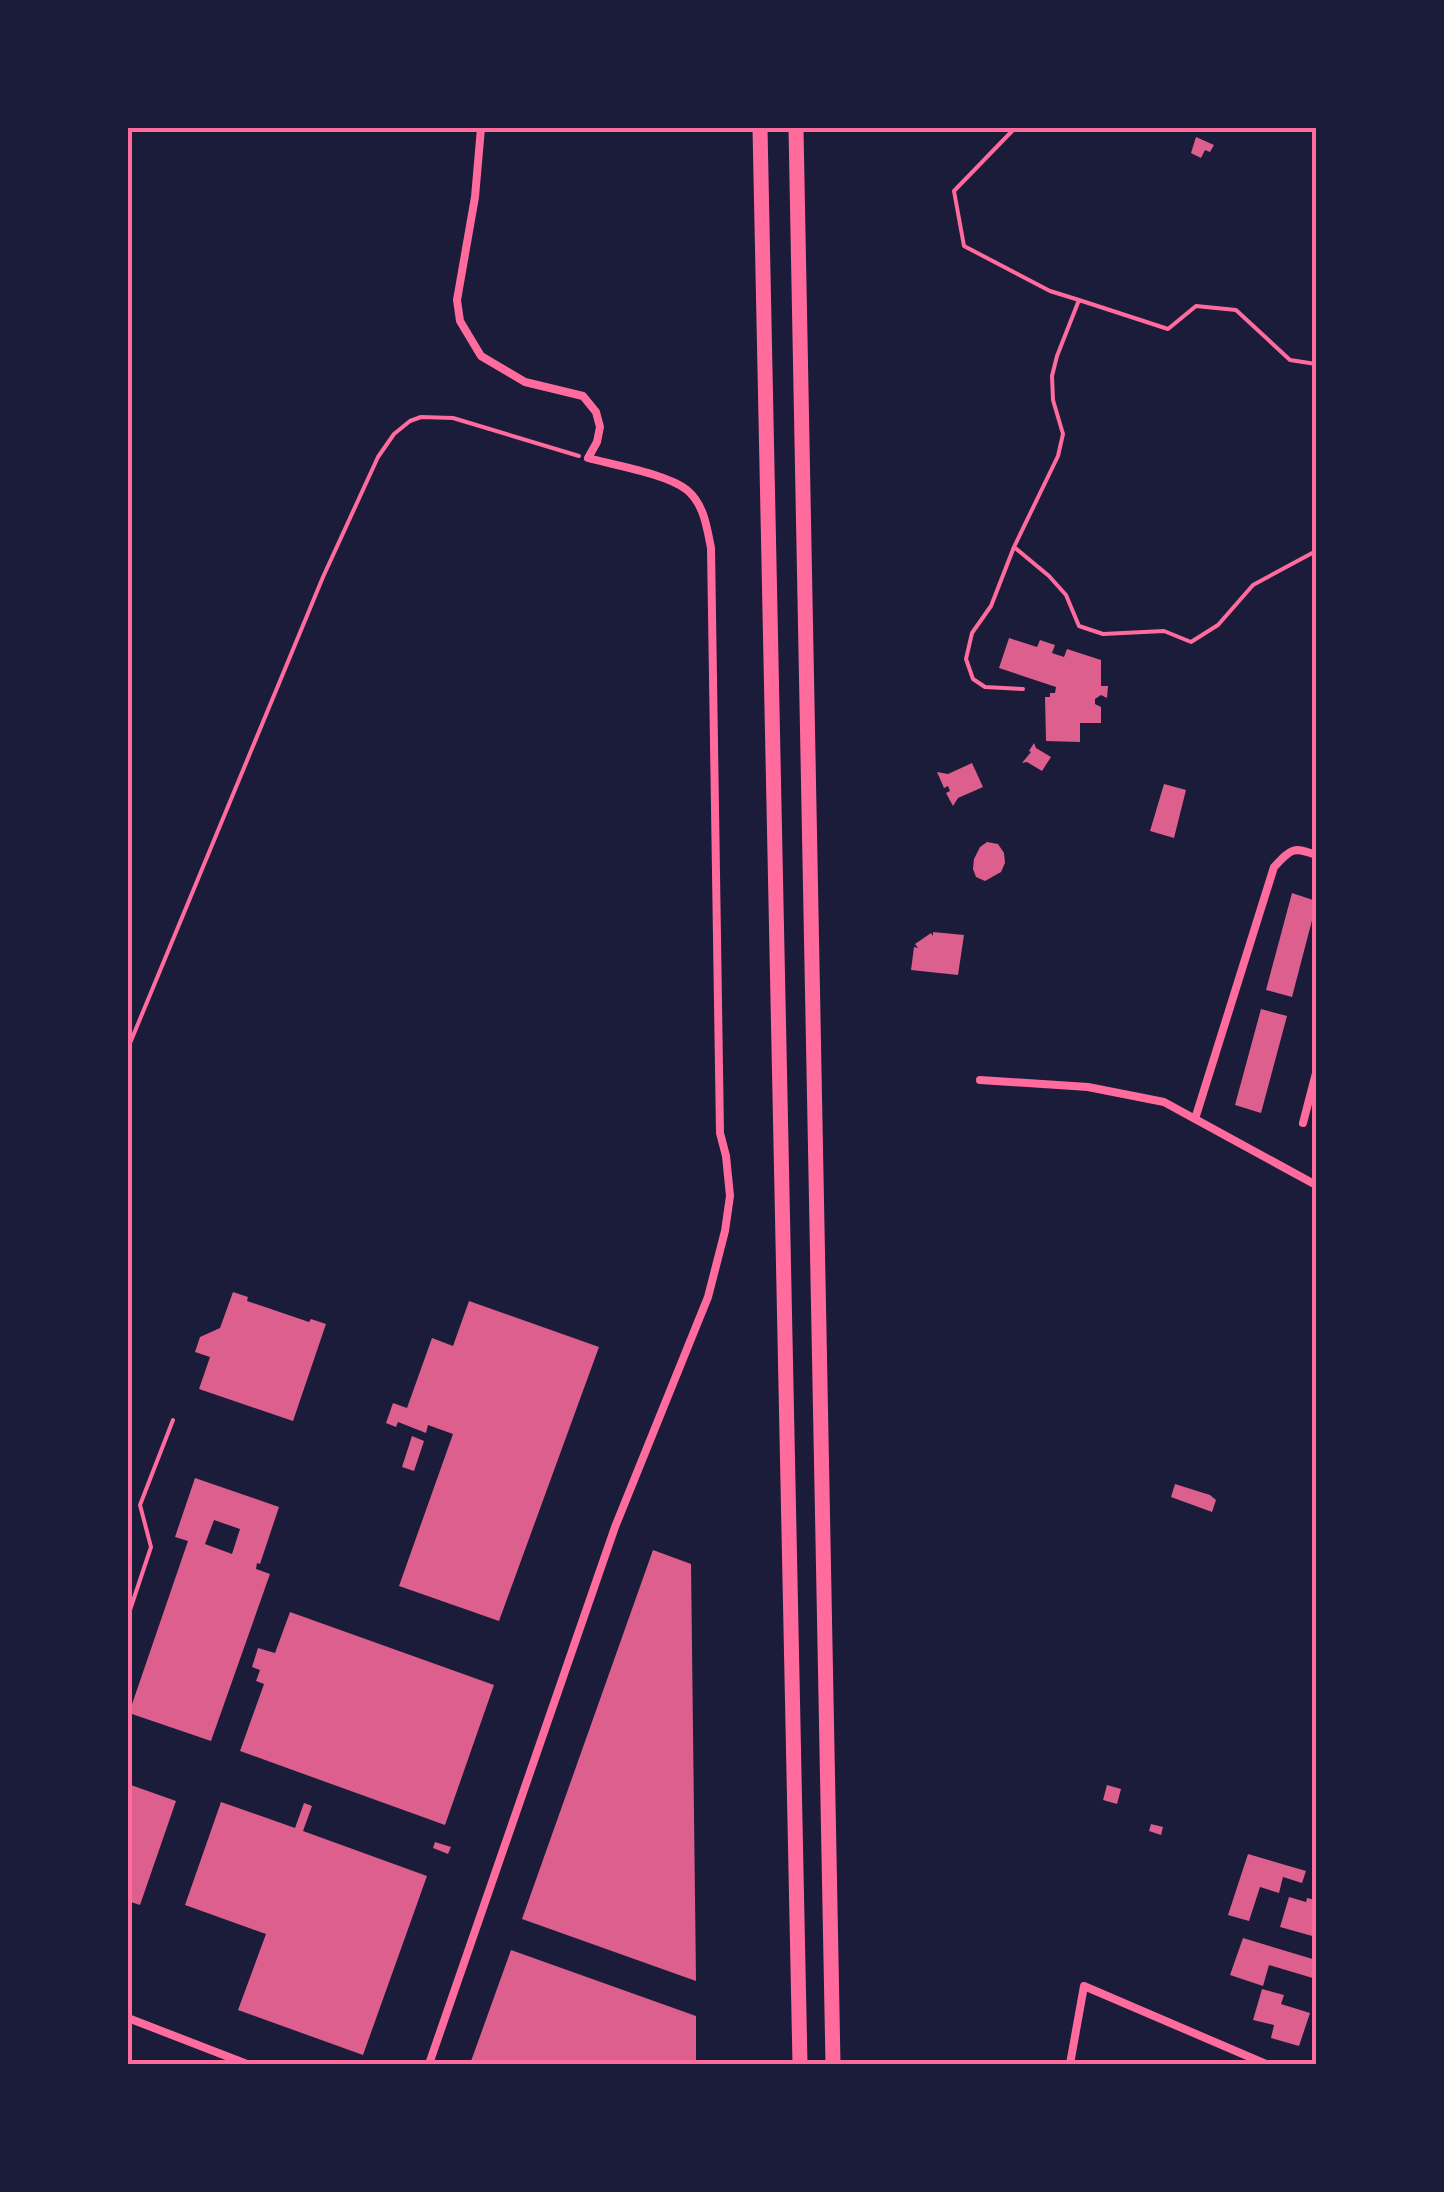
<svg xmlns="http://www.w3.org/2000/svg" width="1444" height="2192" viewBox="0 0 1444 2192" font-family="Karla,sans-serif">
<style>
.building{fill:#dd5f8e;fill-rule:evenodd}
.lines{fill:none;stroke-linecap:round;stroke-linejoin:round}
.path{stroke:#ff6b9d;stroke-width:4}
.service{stroke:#ff6b9d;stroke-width:4}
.minor{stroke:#ff6b9d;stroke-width:8}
.motorway{stroke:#ff6b9d;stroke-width:15}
.neatline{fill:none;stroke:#ff6b9d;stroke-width:4}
</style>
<rect width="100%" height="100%" fill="#1b1b3a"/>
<!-- building -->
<path class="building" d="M1196,137L1214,145L1210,152L1205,150L1201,158L1191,153Z
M1009,638L1037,647L1040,640L1055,645L1052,653L1064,657L1067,649L1101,660V686H1108L1107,698L1101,695L1095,699V704L1101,707V723H1080V742L1046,741L1045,697H1050V693H1055L1056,687L999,668Z
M1034,743L1036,748L1051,757L1042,771L1027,762L1022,763L1031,752L1029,751Z
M972,763L983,787L958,798L953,806L946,793L950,791L948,786L944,788L937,772L948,774Z
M1164,784L1186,790L1174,838L1150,831Z
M987,842L998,844L1004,853L1005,863L1001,872L985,881L976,877L973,869L974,859L980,847Z
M1292,893L1316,901V905L1292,997L1266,990Z
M933,932L964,935L958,975L911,970L914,947L918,948L915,944L931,933L933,936Z
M1261,1009L1287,1016L1261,1113L1235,1105Z
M233,1292L248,1297L247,1301L309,1322L311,1319L326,1324L293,1421L199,1389L210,1357L195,1352L200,1337L220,1328Z
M469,1301L599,1347L499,1621L399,1586L453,1434L428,1425L426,1433L398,1422L396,1427L386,1423L393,1403L407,1408L432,1338L453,1346Z
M412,1436L424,1441L414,1471L402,1467Z
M195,1478L279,1507L260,1564L257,1563L256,1569L270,1574L211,1741L129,1713L188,1541L175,1537ZM214,1520L240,1529L232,1554L205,1544Z
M1175,1484L1210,1495L1216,1500L1212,1512L1171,1497Z
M653,1550L691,1564L696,1981L522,1919Z
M290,1612L494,1685L445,1825L240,1751L264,1684L256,1681L260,1670L252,1667L258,1648L275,1653Z
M128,1784L176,1801L140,1905L128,1901Z
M1107,1785L1121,1789L1117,1804L1103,1800Z
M221,1802L295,1828L304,1803L312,1806L303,1831L427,1876L363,2055L238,2010L266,1934L185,1905Z
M1151,1824L1163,1827L1161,1835L1149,1831Z
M435,1842L451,1847L448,1854L433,1848Z
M1248,1854L1306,1871L1302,1883L1283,1877L1279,1893L1260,1887L1249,1921L1228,1915Z
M1289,1897L1306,1902L1307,1898L1316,1900V1937L1280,1927Z
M1243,1938L1316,1960V1979L1269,1965L1263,1986L1230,1975Z
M511,1950L696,2016V2064H470Z
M1262,1989L1284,1995L1281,2004L1310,2013L1299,2046L1271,2038L1274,2025L1253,2020Z"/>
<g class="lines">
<!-- path -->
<path class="path" d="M1015,128L954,191L964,246L1050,291L1079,300L1057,356L1052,376L1053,400L1063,434L1058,456L1014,547L991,606L972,633L966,659L973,679L985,687L1023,689
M1079,300L1168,329L1196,306L1236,310L1290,360L1316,364
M1014,547L1049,576L1066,595L1079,626L1103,634L1164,631L1191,642L1218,625L1253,585L1316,551
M128,1048L323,577L378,457L394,434L410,421L421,417L453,418L579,456"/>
<!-- service -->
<path class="service" d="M128,1616L151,1547L140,1505L173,1420"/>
<!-- minor -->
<path class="minor" d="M980,1080L1088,1087L1164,1102L1316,1185
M1195,1119L1274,867C1291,849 1293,846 1316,855
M1303,1123L1316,1073
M128,2018L247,2064
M429,2064L615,1527L708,1297L725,1231L730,1196L726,1156L720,1133L711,548C707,528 704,504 687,490C667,474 614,465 588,458L597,442L600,427L596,412L583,396L525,382L481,356L460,321L457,300L475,197L481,128
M1070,2064L1084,1986L1266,2064"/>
<!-- motorway -->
<path class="motorway" d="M760,128L800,2064
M796,128L833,2064"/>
</g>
<!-- border -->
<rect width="1444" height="2192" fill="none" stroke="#1b1b3a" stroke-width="260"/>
<rect x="130" y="130" width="1184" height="1932" class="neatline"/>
</svg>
